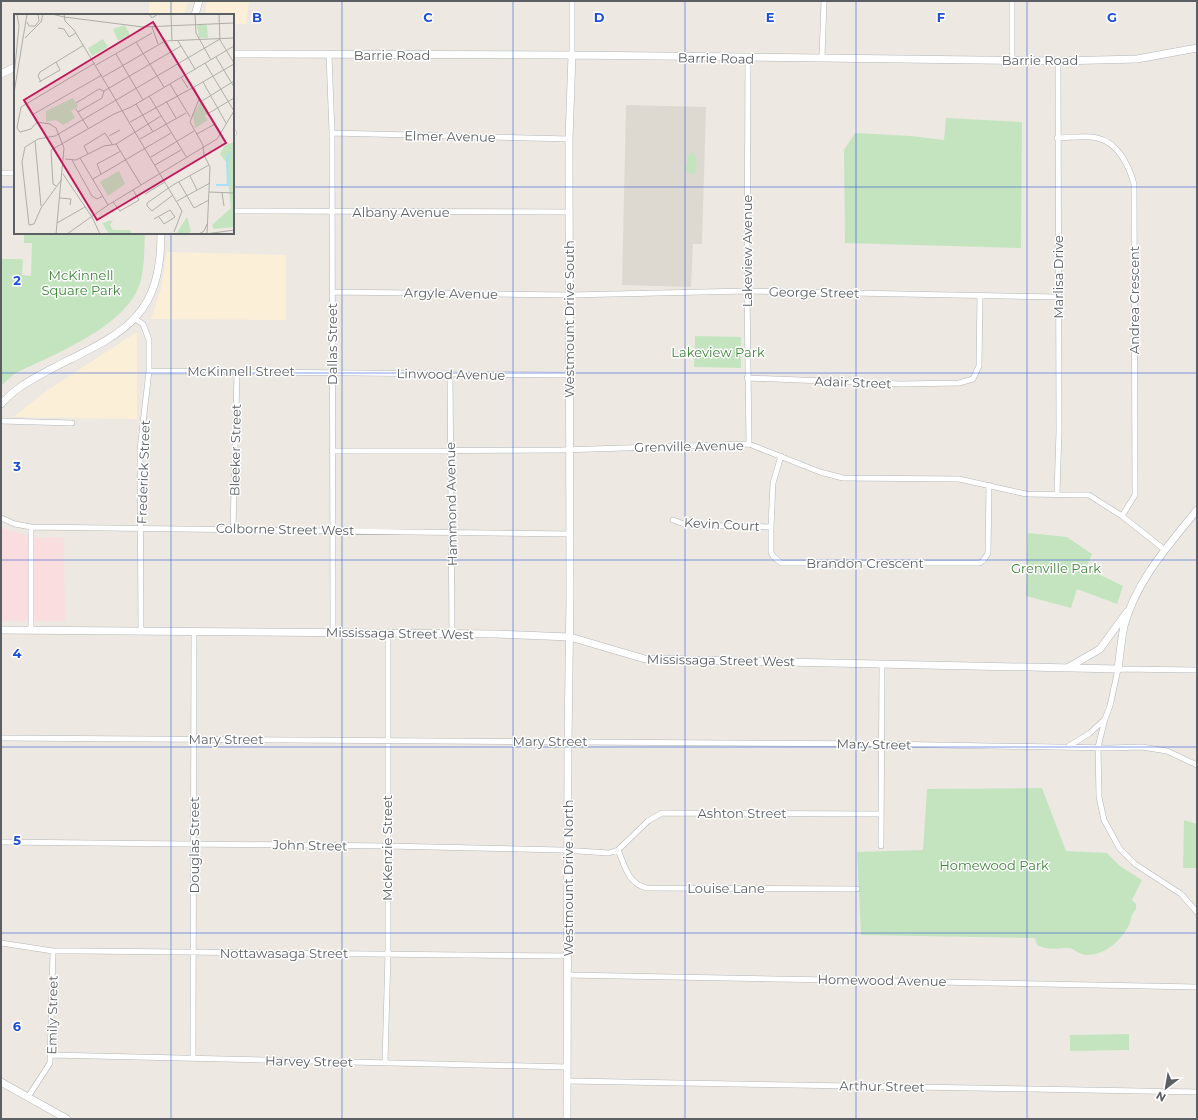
<svg xmlns="http://www.w3.org/2000/svg" width="1198" height="1120" viewBox="0 0 1198 1120" font-family="Montserrat,sans-serif">
<style>
.commercial{fill:#fcefd8}
.education{fill:#ddd8d0}
.medical{fill:#fadedf}
.green{fill:#c4e4bf}
.lines{fill:none;stroke-linecap:round;stroke-linejoin:round}
.street-casing{stroke:#b3b6b9;stroke-width:6}
.secondary-casing{stroke:#b2b6ba;stroke-width:8}
.street{stroke:#fff;stroke-width:5}
.secondary{stroke:#fff;stroke-width:7}
.grid{fill:none;stroke:#1d4ed8;stroke-width:1;stroke-opacity:0.55}
.labels{text-anchor:middle;stroke-width:3;stroke-linejoin:round;paint-order:stroke}
.street-label{font-size:13px;fill:#5b5f63;stroke:#fff}
.park-label{font-size:13px;fill:#3e8438;stroke:#fff}
.inset-river{fill:none;stroke:#a4e1fc;stroke-width:2}
.inset-road{fill:none;stroke:#afaeab;stroke-width:1}
.view{fill:#c2185b;fill-opacity:0.15;stroke:#c2185b;stroke-width:2}
.inset-edge{fill:none;stroke:#5b5f63;stroke-width:2}
.grid-label{font-size:13px;text-anchor:middle;font-weight:bold;fill:#1d4ed8;stroke:#fff;stroke-width:3;stroke-linejoin:round;paint-order:stroke}
</style>
<rect width="100%" height="100%" fill="#ede9e2"/>
<!-- commercial -->
<path class="commercial" d="M149,1H189L183,15H149Z
M207,1H249L246,24H233V15H205Z
M167,252L286,255V320L151,319L161,289Z
M137,332V419L13,417L48,390Z"/>
<!-- education -->
<path class="education" d="M626,105L706,107L702,244H693L691,287L622,285Z"/>
<!-- medical -->
<path class="medical" d="M1,528L36,538L64,537L65,621H1Z"/>
<!-- green -->
<path class="green" d="M946,118L1022,122L1021,248L845,243L844,150L855,133L911,136L944,140Z
M692,152L697,159L696,171L692,174L686,171L685,167L688,163L687,157Z
M24,233H145C144,251 145,274 137,291C118,330 52,355 14,374L1,386V259H23L22,275L31,276L32,243H24Z
M695,336L741,337V368L694,367Z
M1028,533L1067,537L1092,554L1086,568L1123,586L1117,604L1077,589L1071,608L1026,596Z
M1042,788L1066,851L1107,853L1120,866L1142,880L1132,900L1136,904V909C1130,916 1132,918 1129,925C1120,942 1105,955 1086,955C1080,955 1075,949 1069,948C1057,948 1047,951 1037,945L1035,938L861,935L857,852L923,850L927,789Z
M1184,820L1197,824V868H1183Z
M1129,1034V1050L1070,1051V1035Z"/>
<g class="lines">
<!-- street casing -->
<g class="street-casing">
<path id="street" d="M572,1V55
M1012,1V61
M329,55L332,133L333,633
M822,57L824,1
M748,58L747,291L749,444
M233,133H234
M332,133L569,139
M1057,138C1069,138 1085,135 1097,138C1118,142 1129,166 1134,184L1135,495L1122,516
M1,173H15
M233,211L569,212
M332,292L570,295L747,291L1058,297
M135,319L143,324L149,340V371L140,449L141,632
M149,371L570,375
M450,374L452,634
M747,378L901,384L959,383L973,379L979,366L980,296
M1,421L72,423
M332,451L561,450L749,444L820,472L843,478L959,479L1026,494L1089,495L1122,516L1165,550
M781,456L773,483L771,527V552L773,556L781,563H980L983,561L988,553L989,485
M1057,493L1059,431L1058,61
M1,518L15,524L31,527L570,534
M673,520L687,525L771,527
M31,527V630
M233,529L237,372
M1197,670L1118,669L1110,706L1105,719L1098,747L1099,797L1104,820L1120,849L1135,864L1181,894L1197,912
M1,738L881,744L1109,748L1142,747L1167,751L1197,765
M1069,746L1090,733L1105,719
M1,842L387,846L562,850L609,853L618,850L648,821L662,813L880,814
M881,846L882,664
M618,850C625,866 628,884 647,888L857,889
M1,943L53,951H80L567,956
M567,975L1197,987
M51,1055L568,1067
M193,1058L194,632
M385,1062L388,953V633
M568,1081L1197,1092
M28,1097L50,1063L53,951"/>
</g>
<!-- secondary casing -->
<g class="secondary-casing">
<path id="secondary" d="M195,15L199,1
M233,54L572,55L1058,61L1137,59L1197,48
M1,74L15,67
M1,404C16,387 33,379 53,368C122,333 161,320 161,233
M1,630L496,634L570,637L645,659L1118,669C1120,655 1121,640 1124,626C1136,581 1168,546 1197,510
M1069,667L1100,649L1127,612
M1,1082L67,1119
M567,1119L568,742L570,596L569,139L572,55"/>
</g>
<!-- street -->
<use href="#street" class="street"/>
<!-- secondary -->
<use href="#secondary" class="secondary"/>
</g>
<!-- grid -->
<path class="grid" d="M171,1V15M342,1V1119M513,1V1119M685,1V1119M856,1V1119M1027,1V1119M1,187H15M233,187H1197M171,233V1119M1,373H1197M1,560H1197M1,747H1197M1,933H1197"/>
<g class="labels">
<!-- street labels -->
<g class="street-label">
<text x="392" y="60">Barrie Road</text>
<text transform="translate(716 58) rotate(1)" y="5">Barrie Road</text>
<text x="1040" y="65">Barrie Road</text>
<text transform="translate(450 136) rotate(1)" y="5">Elmer Avenue</text>
<text x="401" y="217">Albany Avenue</text>
<text transform="translate(747 251) rotate(-90)" y="5">Lakeview Avenue</text>
<text transform="translate(1058 277) rotate(-90)" y="5">Marlisa Drive</text>
<text transform="translate(814 292) rotate(1)" y="5">George Street</text>
<text transform="translate(451 293) rotate(1)" y="5">Argyle Avenue</text>
<text transform="translate(1134 300) rotate(-90)" y="5">Andrea Crescent</text>
<text transform="translate(569 319) rotate(-90)" y="5">Westmount Drive South</text>
<text transform="translate(332 344) rotate(-90)" y="5">Dallas Street</text>
<text x="241" y="376">McKinnell Street</text>
<text transform="translate(451 374) rotate(1)" y="5">Linwood Avenue</text>
<text transform="translate(853 382) rotate(2)" y="5">Adair Street</text>
<text transform="translate(689 446) rotate(-1)" y="5">Grenville Avenue</text>
<text transform="translate(235 450) rotate(-89)" y="5">Bleeker Street</text>
<text transform="translate(143 472) rotate(-88)" y="5">Frederick Street</text>
<text transform="translate(451 504) rotate(-91)" y="5">Hammond Avenue</text>
<text transform="translate(722 524) rotate(3)" y="5">Kevin Court</text>
<text transform="translate(285 529) rotate(1)" y="5">Colborne Street West</text>
<text x="865" y="568">Brandon Crescent</text>
<text transform="translate(400 633) rotate(1)" y="5">Mississaga Street West</text>
<text transform="translate(721 660) rotate(1)" y="5">Mississaga Street West</text>
<text x="226" y="744">Mary Street</text>
<text x="550" y="746">Mary Street</text>
<text transform="translate(874 744) rotate(1)" y="5">Mary Street</text>
<text x="742" y="818">Ashton Street</text>
<text transform="translate(194 845) rotate(-90)" y="5">Douglas Street</text>
<text transform="translate(310 845) rotate(1)" y="5">John Street</text>
<text transform="translate(387 848) rotate(-90)" y="5">McKenzie Street</text>
<text transform="translate(568 878) rotate(-90)" y="5">Westmount Drive North</text>
<text x="726" y="893">Louise Lane</text>
<text x="284" y="958">Nottawasaga Street</text>
<text transform="translate(882 980) rotate(1)" y="5">Homewood Avenue</text>
<text transform="translate(52 1015) rotate(-89)" y="5">Emily Street</text>
<text transform="translate(309 1061) rotate(1)" y="5">Harvey Street</text>
<text transform="translate(882 1086) rotate(1)" y="5">Arthur Street</text>
</g>
<!-- park labels -->
<g class="park-label">
<text x="81" y="280">McKinnell<tspan x="81" dy="15">Square Park</tspan></text>
<text x="718" y="357">Lakeview Park</text>
<text x="1056" y="573">Grenville Park</text>
<text x="994" y="870">Homewood Park</text>
</g>
</g>
<!-- overview -->
<g transform="translate(14 14)">
<rect width="220" height="220" fill="#ede9e2"/>
<path d="M111,11L116,21L104,27L99,15ZM183,11H193L194,24H185ZM89,25L94,33L78,42L74,34ZM59,84L64,93L57,97L61,104L49,111L42,106L32,108V97ZM187,87L195,101H190L194,106L181,114L179,101ZM220,128V213L200,215L198,211L217,194L212,148L206,140L211,131ZM105,157L111,170L94,182L86,168ZM173,203L177,217L174,220H162ZM99,206L96,211L99,216H116L118,220H95L88,209Z" fill="#c4e4bf"/>
<path class="inset-river" d="M202,171H214L213,146L216,139"/>
<path class="inset-road" d="M38,0L50,3M50,0L51,7L60,16L168,197L160,218M135,0L138,4L144,0M157,0L158,27M181,0L182,19L197,46M205,0L206,26L220,49M50,3L129,13L220,9M13,8L15,12H21L25,7L24,0M138,13L144,30M44,14L50,15L55,23L62,19M11,24L27,8L29,0M164,27L181,55M122,28L150,73M102,40L129,86M202,43L220,73M191,49L220,97M82,51L138,19M0,62L5,12L3,0M89,63L151,27L219,24M167,63L174,74M25,68L46,56L42,48M27,68L24,62L26,58L70,31M189,68L212,109M156,70L176,103M90,77L167,32M0,79L13,0M135,82L173,144M185,86L207,119M10,87L23,108L36,110L42,114L50,134L42,220M152,87L162,104M188,87L220,67M62,89L85,75L90,77M122,90L139,118M62,95L74,114M64,98L88,84L90,77M195,99L220,84M18,101L88,61M116,108L180,73M6,118L3,114L7,93L81,49M6,118L17,115L23,108M183,120L201,110M95,122L106,116M126,125L172,99M21,127L27,192M102,130L127,171M74,140L70,132L91,119L98,130M137,143L180,117M66,144L94,191M51,145L62,146L90,132L102,130L147,102M58,146L78,182L83,185L89,182M141,151L167,136M49,160L78,203L86,220M87,160L83,150L107,137M176,162L183,176M48,165L27,194L20,210L15,211L8,148L11,133L24,125L41,122L206,25M79,165L157,119M165,168L180,194L195,186M42,172L39,170L37,136L100,100L117,93L220,32M195,178L220,179M208,179L210,192M131,180L151,168M159,181L138,197L133,192V189L159,171L195,151M46,184L57,185L56,191M163,187L196,169M99,188L106,197L125,186L119,176M145,203L150,210L161,203M140,205L156,196L161,203M43,209L71,193M53,220L94,191L203,125L220,97M185,220L190,217L193,210M192,220L220,216M193,220L196,153L190,141L189,131L176,108L185,85L180,73L220,50"/>
<path class="view" d="M139,8L212,129L83,206L10,86Z"/>
<rect width="220" height="220" class="inset-edge"/>
</g>
<g class="grid-label">
<text x="257" y="22">B</text>
<text x="428" y="22">C</text>
<text x="599" y="22">D</text>
<text x="770" y="22">E</text>
<text x="941" y="22">F</text>
<text x="1112" y="22">G</text>
<text x="17" y="285">2</text>
<text x="17" y="471">3</text>
<text x="17" y="658">4</text>
<text x="17" y="845">5</text>
<text x="17" y="1031">6</text>
</g>
<!-- border -->
<rect width="1198" height="1120" fill="none" stroke="#5b5f63" stroke-width="4"/>
<!-- north arrow -->
<g transform="translate(1166 1088) rotate(211)" stroke="#ffffff" stroke-width="3" paint-order="stroke">
<path d="M0-3L7 15L0 10L-7 15Z" fill="#5b5f63"/>
<text y="-6" font-size="11" font-weight="bold" text-anchor="middle" fill="#5b5f63">N</text>
</g>
</svg>
